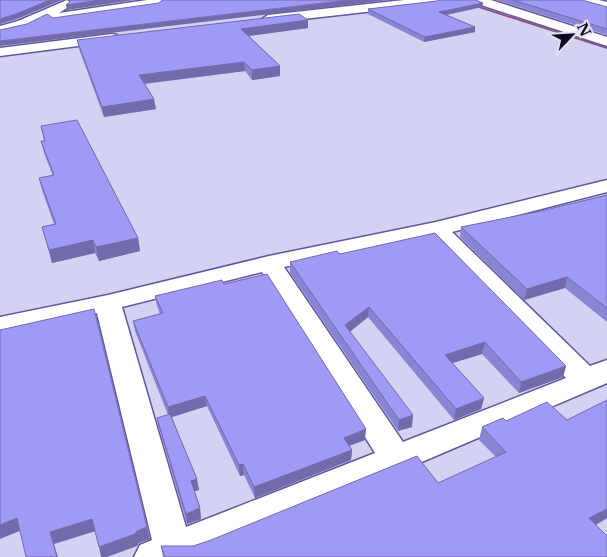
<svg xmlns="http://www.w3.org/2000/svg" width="607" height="557" viewBox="0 0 607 557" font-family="'Libre Baskerville',serif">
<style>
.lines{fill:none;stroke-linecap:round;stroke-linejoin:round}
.stream{fill:#93507d;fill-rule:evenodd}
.street-casing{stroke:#60589e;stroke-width:3}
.street{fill:#fff;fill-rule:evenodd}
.wall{fill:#8a84d4}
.shaded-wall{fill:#716bac}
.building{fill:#a199f6;stroke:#716bac}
</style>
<rect width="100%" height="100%" fill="#d3d2f2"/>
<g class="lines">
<!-- stream -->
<path class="stream" d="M454,0H460L607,47V49Z"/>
<!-- street casing -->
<g class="street-casing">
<path id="street" d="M67,0L73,4L59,13L147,0H164L165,2L159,6L54,21L48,17L28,27L0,34V26L18,21Z
M404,0H442L436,4L268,23L262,19L268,15Z
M473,0H491L607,37V46L475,3Z
M580,0H599L607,2V10L582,3Z
M112,34L117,35L119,38L117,41L0,56V48Z
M607,180V192L452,232L590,366L607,360V383L410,467L409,469L396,473L195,557H134L140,545L152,540L97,313L0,335V317L108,295L269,256L436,222ZM431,237L566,378L403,442L284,267ZM262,272L375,453L186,527L122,307Z"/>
</g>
<!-- street -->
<use href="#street" class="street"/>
</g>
<!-- wall -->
<path class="wall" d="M497,0H582L607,7V35Z
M437,1L483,3L482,7L447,15L475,27V32L424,42L368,14V9Z
M308,20V28L249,36L280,66V76L252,80L245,71L145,84L156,109L104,117L79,49L77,40Z
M41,126L138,238L140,251L99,261L95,253L52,263L42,227L54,224L42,190L39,178L53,176L44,153L41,141H44Z
M607,195V322L565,288L524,300L460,237L461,227L541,211Z
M340,254L566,366L563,377L519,393L482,354L452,363L484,398L481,409L454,420L368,317L350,332L412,427L398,431L290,273V262Z
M224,284L365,440L349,446L352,450L351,460L255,498L244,475L240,476L207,406L172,417L199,490L194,491L200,508L201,519L187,524L159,428L157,418L168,415L135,331L133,321L160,314L157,306L155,296Z
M607,400V518L596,525L607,557H163L161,546H193L438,483L496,457L479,440L482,427L506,421L567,420Z"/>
<!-- shaded-wall -->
<path class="shaded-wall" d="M50,0H62L17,19L0,24V19Z
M101,0H134L67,10L66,5Z
M349,0H389L0,46V41Z
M483,3L482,7L439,16V12Z
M308,20V28L241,37V29Z
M475,27V32L424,42L425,37Z
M244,62L245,71L140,84L139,75Z
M280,66V76L252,80V70Z
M154,99L156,109L104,117L102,107Z
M138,238L140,251L99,261L96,247Z
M93,240L95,253L52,263L49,250Z
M567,277L565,288L524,300L527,289Z
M369,307L368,317L344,336L345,325Z
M485,342L482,354L443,366L445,355Z
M566,366L563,377L519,393L521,382Z
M205,396L207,406L169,418L168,407Z
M484,398L481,409L454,420L456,409Z
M413,415L412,427L398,431L399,420Z
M366,429L365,440L343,448L344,438Z
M352,450L351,460L255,498L254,487Z
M243,464L244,475L240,476L239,465Z
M197,479L199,490L192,492L191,481Z
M200,508L201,519L187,524L186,514Z
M607,509V518L585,531L589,518Z
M17,518L22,530L0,539V525Z
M92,519L96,531L54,544L58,557H57L50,532Z
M147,527L150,539L139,543L137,546L107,557H101L99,547Z"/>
<!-- building -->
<path class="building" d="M0,0H50L16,14L0,19Z
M72,0H101L66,5Z
M162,0H349L0,41V30L27,24L47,14L53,18L159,3Z
M438,0H476L483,3L439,12L475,27L425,37L368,9L437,1Z
M513,0H582L607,7V29Z
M299,14L308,20L241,29L280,66L252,70L244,62L139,75L154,99L102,107L77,40Z
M77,120L138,238L96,247L93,240L49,250L42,227L56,224L39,178L54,175L41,141H45L41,126Z
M607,195V308L567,277L527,289L461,227L541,211Z
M435,233L566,366L521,382L485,342L445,355L484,398L456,409L369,307L345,325L413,415L399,420L290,262L337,251L340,254Z
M267,274L366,429L344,438L352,450L254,487L243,464L239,465L205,396L168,407L133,321L163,313L155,296L222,280L224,284Z
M94,309L147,527L137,531L135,534L99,547L92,519L50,532L57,557H26L17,518L0,525V330Z
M607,400V509L589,518L607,536V557H165L161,546H193L211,540L417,456L438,483L506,452L482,427L503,418L506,421L547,402L567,420Z
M170,414L197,479L191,481L200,508L186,514L157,418Z"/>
<!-- north arrow -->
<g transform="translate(572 35) rotate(65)" stroke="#e1e1f1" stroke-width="4" paint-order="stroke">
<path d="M0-4L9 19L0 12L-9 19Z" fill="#0d0823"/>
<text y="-8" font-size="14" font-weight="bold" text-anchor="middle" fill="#0d0823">N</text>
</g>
</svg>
